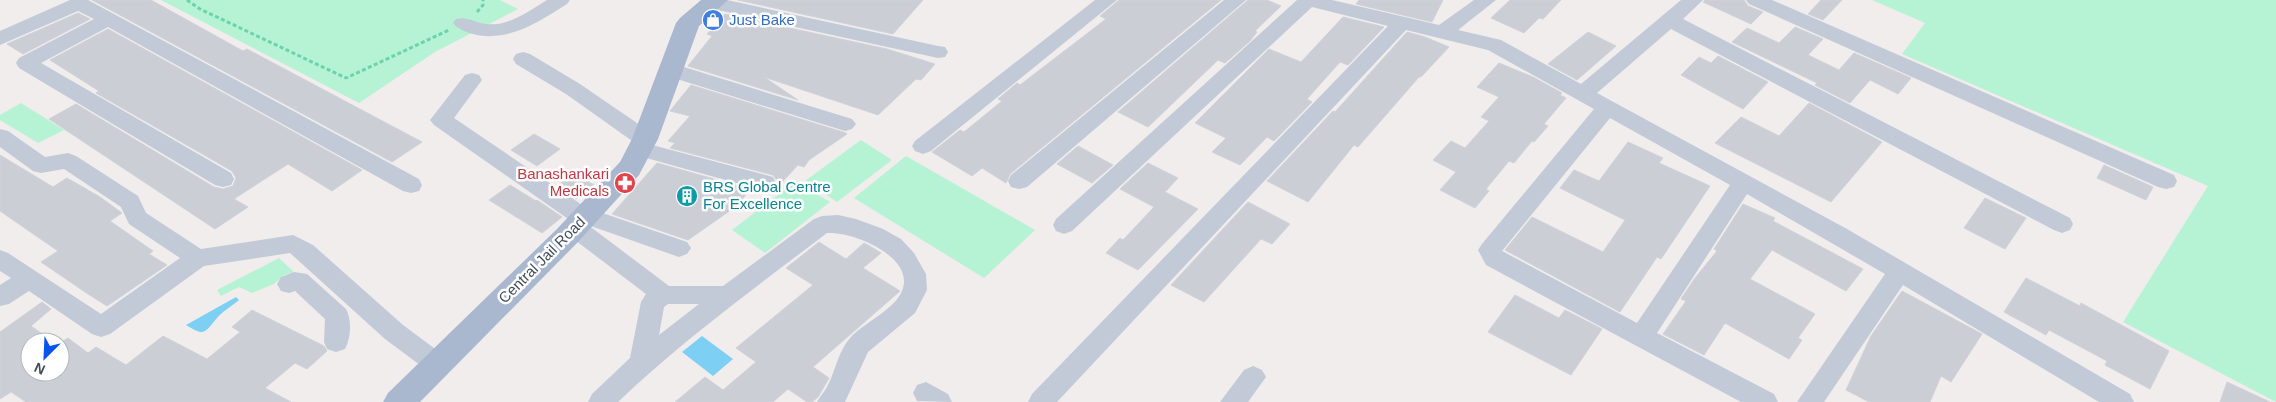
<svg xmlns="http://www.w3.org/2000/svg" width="2276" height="402" viewBox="0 0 2276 402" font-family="Helvetica,sans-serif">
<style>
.green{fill:#b5f3d4}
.water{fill:#7ecff4}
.building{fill:#cbced5;stroke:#d0d2d9}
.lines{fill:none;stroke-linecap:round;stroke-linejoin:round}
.path{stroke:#6ad4ab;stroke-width:3;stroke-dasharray:4 2.5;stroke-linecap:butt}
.minor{fill:#c1cad6;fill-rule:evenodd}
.major{fill:#a9b8cf;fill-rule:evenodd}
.labels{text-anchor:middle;stroke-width:5;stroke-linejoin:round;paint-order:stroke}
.shop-label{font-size:15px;fill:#366cbe;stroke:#fff;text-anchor:start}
.health-label{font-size:15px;fill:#be3a42;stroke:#fff;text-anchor:end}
.culture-label{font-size:15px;fill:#0d838f;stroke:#fff;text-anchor:start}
.street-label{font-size:15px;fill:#434e5c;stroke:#fff}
</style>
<rect width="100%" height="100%" fill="#f0edec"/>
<!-- green -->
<path class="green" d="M161,0H500L518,9L435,52L359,103Z
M1872,0H2276V402L2123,322L2208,186L1902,54L1925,23Z
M21,103L64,130L38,143L0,120V115Z
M861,140L892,160L837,202L805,181Z
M906,156L1035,230L984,278L854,198Z
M796,181L830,202L765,253L732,230Z
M279,258L294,272L284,275L274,284L252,293L239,287L221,296L217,290Z"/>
<!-- water -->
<path class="water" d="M236,297L239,300C232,306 223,311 217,318C204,333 205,337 186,325Z
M702,336L733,359L713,376L682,352Z"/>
<!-- building -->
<path class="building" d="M92,0H151L243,51L247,49L422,142L392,162Z
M738,0H923L893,34Z
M1119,0H1221L1010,174L1006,183L982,168L972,176L932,152L960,130L964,132L1002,101L998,99L1017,83L1020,85L1106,19L1100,16Z
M1248,0H1267L1281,6L1255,31L1257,32L1250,41L1225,63L1218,60L1148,127L1118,112Z
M1359,0H1443L1432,22L1356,4Z
M1510,0H1561L1543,19L1539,18L1524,33L1491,18Z
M1705,0H1744L1748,6L1763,12L1751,24L1703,2Z
M1821,0H1842L1823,20L1808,14Z
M78,13L90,19L23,54L7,44Z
M725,14L887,49L935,64L921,80L916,79L878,115L764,77L798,100L688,66L712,36L707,34Z
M1343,17L1384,27L1348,65L1340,62L1307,99L1312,102L1274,141L1267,137L1240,165L1212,152L1226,138L1195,123L1269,49L1301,62Z
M1795,27L1823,39L1808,55L1839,70L1854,53L1911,78L1898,94L1870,80L1850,103L1815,85L1817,83L1732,42L1747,28L1779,43Z
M108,29L362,170L332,191L288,164L234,199L248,207L215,229L49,119L76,104L214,187L223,189L233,186L236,178L232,171L96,93L99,91L50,60Z
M1407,32L1425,37L1449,47L1421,77H1419L1358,147L1354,145L1308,202L1267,181L1333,111L1335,112Z
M1588,32L1616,46L1577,80L1548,64Z
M1718,56L1768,82L1743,109L1681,75L1699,57L1711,63Z
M1499,63L1533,77L1562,93L1560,95L1566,98L1544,124L1548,126L1534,142L1532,141L1514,163L1509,161L1486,189L1489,191L1475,208L1440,190L1456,172L1433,160L1451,141L1465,148L1489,121L1481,117L1499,97L1477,87Z
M691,85L846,133L847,134L809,160L804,167L798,165L783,181L776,179L773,175L670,148L675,143L668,141L690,116L670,111Z
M1809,103L1882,142L1831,202L1715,143L1741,117L1779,136Z
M534,134L560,149L537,166L511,150Z
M1628,142L1663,158L1659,163L1710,186L1661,259L1657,257L1620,312L1505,250L1532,217L1603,252L1625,220L1560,188L1574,170L1599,181Z
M1078,146L1113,165L1092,183L1057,164Z
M0,155L53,187L67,178L100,197L122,213L110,221L153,251L149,254L167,265L107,306L88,294L41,262L58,251L0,211Z
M657,163L750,189L738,205L688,240L612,214Z
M1148,163L1178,178L1165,192L1198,209L1138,270L1106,253L1120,238L1123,240L1154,207L1120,189Z
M2104,165L2153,187L2146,200L2097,178Z
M574,173L594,185L576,199L557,186Z
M510,185L536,201L537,200L562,217L542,233L489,200Z
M1985,198L2026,218L2005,249L1964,228Z
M1248,202L1290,224L1272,244L1261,239L1204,302L1171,285Z
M1743,204L1775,218L1773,221L1863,269L1846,291L1772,250L1750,279L1815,314L1798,338L1802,340L1789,359L1725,323L1704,355L1663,334L1686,301L1681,299L1695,278L1717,251L1714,249Z
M819,242L846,259L864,243L868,245L881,253L863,268L900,291L813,367L829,378L818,397L812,402H807L788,389L773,402H675L705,377L723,390L756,362L736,348L813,285L786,268Z
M2026,278L2080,306L2081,303L2169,351L2150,389L2105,365L2107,361L2049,330L2046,335L2004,312Z
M1902,291L1982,334L1951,382L1941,376L1930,402H1869L1846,390L1871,336Z
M1515,295L1559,318L1565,310L1602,329L1571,375L1488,332Z
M42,302L51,309L31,326L54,342H30V372H60V343L68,338L88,353L96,347L126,365L163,336L207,359L240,332L232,327L252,310L324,346L327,351L307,369L295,363L265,388L291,402H26L11,392L0,399V332Z
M2227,382L2270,402H2220Z"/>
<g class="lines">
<!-- path -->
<path class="path" d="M187,0L200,9L346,78L449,30
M477,12L483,5V0"/>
<!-- minor -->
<path class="minor" d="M70,0H88L419,179L422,185L419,191L411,193L403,191L108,27L41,63L231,173L234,179L231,185L223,187L215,185L19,68L16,63L19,58L94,19L78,11L0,45V31Z
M547,0H570L567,4C538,22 508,43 473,34C466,32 457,29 453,23L456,19C468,16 475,23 486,24C508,27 529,11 547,0Z
M705,0H727L938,46L945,47L948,52L945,57L938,58L713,9L706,7L703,3Z
M1095,0H1117L931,151L923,154L915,151L912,146L915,141Z
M1224,0H1246L1027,187L1019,189L1011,187L1008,181L1011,175Z
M1297,0H1332L1439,25L1474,0H1496L1458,30L1501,40L1581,84L1681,0H1703L1683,19L2070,218L2073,224L2070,230L2062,233L2054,230L1671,29L1597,93L1847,229L2130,394L2134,402H2099L1903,285L1824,402H1797L1885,274L1747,194L1657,333L1774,394L1778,402H1741L1486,265L1478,250L1482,244L1594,109L1488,50L1406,30L1057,402H1028L1032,394L1388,26L1312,7L1072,231L1064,234L1056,231L1053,225L1056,219ZM1610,118L1730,185L1637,323L1502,251Z
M1746,0H1772L2174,175L2177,181L2174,187L2166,189L2158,187L1749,4Z
M523,52L530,54L580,84L653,134L656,139L652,145L773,177L776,183L773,189L765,191L632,154L629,149L635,143L566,94L516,64L513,59L516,54Z
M671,63L852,119L856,124L852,129L845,131L664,75L661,70L664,65Z
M472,73L479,75L482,80L454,118L585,207L687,242L691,248L687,254L679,257L588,225L669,286H723L814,219L822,216L838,215L856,219L883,229L901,239L914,253L926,274L927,290L915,313L868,352L845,402H817C821,395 826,390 829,383C836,368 839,350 851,337C864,323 895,309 902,291C916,257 853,231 827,233C756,287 683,340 618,402H588L592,394L630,358L641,302L646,294L567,234L564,228L567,222L571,221L434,125L430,120L434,115L465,75ZM668,304H699L659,335L664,307Z
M0,129L8,131L45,157L68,153L76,156L138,196L146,213L201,249L293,235L313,245L403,325L446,357L450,364L446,371L437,374L428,371L385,339L290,253L204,266L110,334L101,337L92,334L29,291L9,304L0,306V285L11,278L0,271V250L8,253L101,314L180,258L129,224L121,207L64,169L41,173L33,171L0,147Z
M294,272L307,274L346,309C352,320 351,338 345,349L336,352L327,349L324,342L325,319L295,291L289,293L281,291L277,284L281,277Z
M1253,366L1262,370L1266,377L1248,402H1220L1244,370Z
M926,382L948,394L952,402L917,401L913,393L917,385Z"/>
<!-- major -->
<path class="major" d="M701,0H728L699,26L658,139L639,175L577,243L420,402H383L388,393L557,229L620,162L632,139L676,23L680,18Z"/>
</g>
<!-- icons -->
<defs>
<g id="shop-disc" transform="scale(1.125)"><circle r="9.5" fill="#3f7fe0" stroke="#fff"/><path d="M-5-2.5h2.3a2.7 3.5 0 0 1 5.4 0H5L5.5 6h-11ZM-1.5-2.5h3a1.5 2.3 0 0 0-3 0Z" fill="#fff"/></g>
<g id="pharmacy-disc" transform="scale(1.125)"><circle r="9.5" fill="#e0444e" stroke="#fff"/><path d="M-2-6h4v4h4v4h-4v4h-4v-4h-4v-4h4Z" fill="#fff"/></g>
<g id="building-disc" transform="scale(1.125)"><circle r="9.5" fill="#0f9aa8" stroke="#fff"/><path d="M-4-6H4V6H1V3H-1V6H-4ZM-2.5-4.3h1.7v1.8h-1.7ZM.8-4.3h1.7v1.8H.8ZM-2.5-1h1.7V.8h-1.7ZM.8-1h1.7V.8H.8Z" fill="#fff"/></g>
</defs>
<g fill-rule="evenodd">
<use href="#shop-disc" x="713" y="20"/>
<use href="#pharmacy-disc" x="625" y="183"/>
<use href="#building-disc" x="687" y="196"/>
</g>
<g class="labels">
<!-- shop labels -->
<g class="shop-label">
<text x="729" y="25">Just Bake</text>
</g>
<!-- health labels -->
<g class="health-label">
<text x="609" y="179">Banashankari<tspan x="609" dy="17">Medicals</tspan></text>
</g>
<!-- culture labels -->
<g class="culture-label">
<text x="703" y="192">BRS Global Centre<tspan x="703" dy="17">For Excellence</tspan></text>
</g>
<!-- street labels -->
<g class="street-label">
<text transform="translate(542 260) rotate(-45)" y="5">Central Jail Road</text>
</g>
</g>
<!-- north arrow -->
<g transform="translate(45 357) rotate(204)"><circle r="24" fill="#ffffff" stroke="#b4b8be"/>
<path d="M0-4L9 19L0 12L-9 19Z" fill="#0753f0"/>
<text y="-8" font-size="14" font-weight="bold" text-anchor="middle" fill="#434e5c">N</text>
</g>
</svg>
